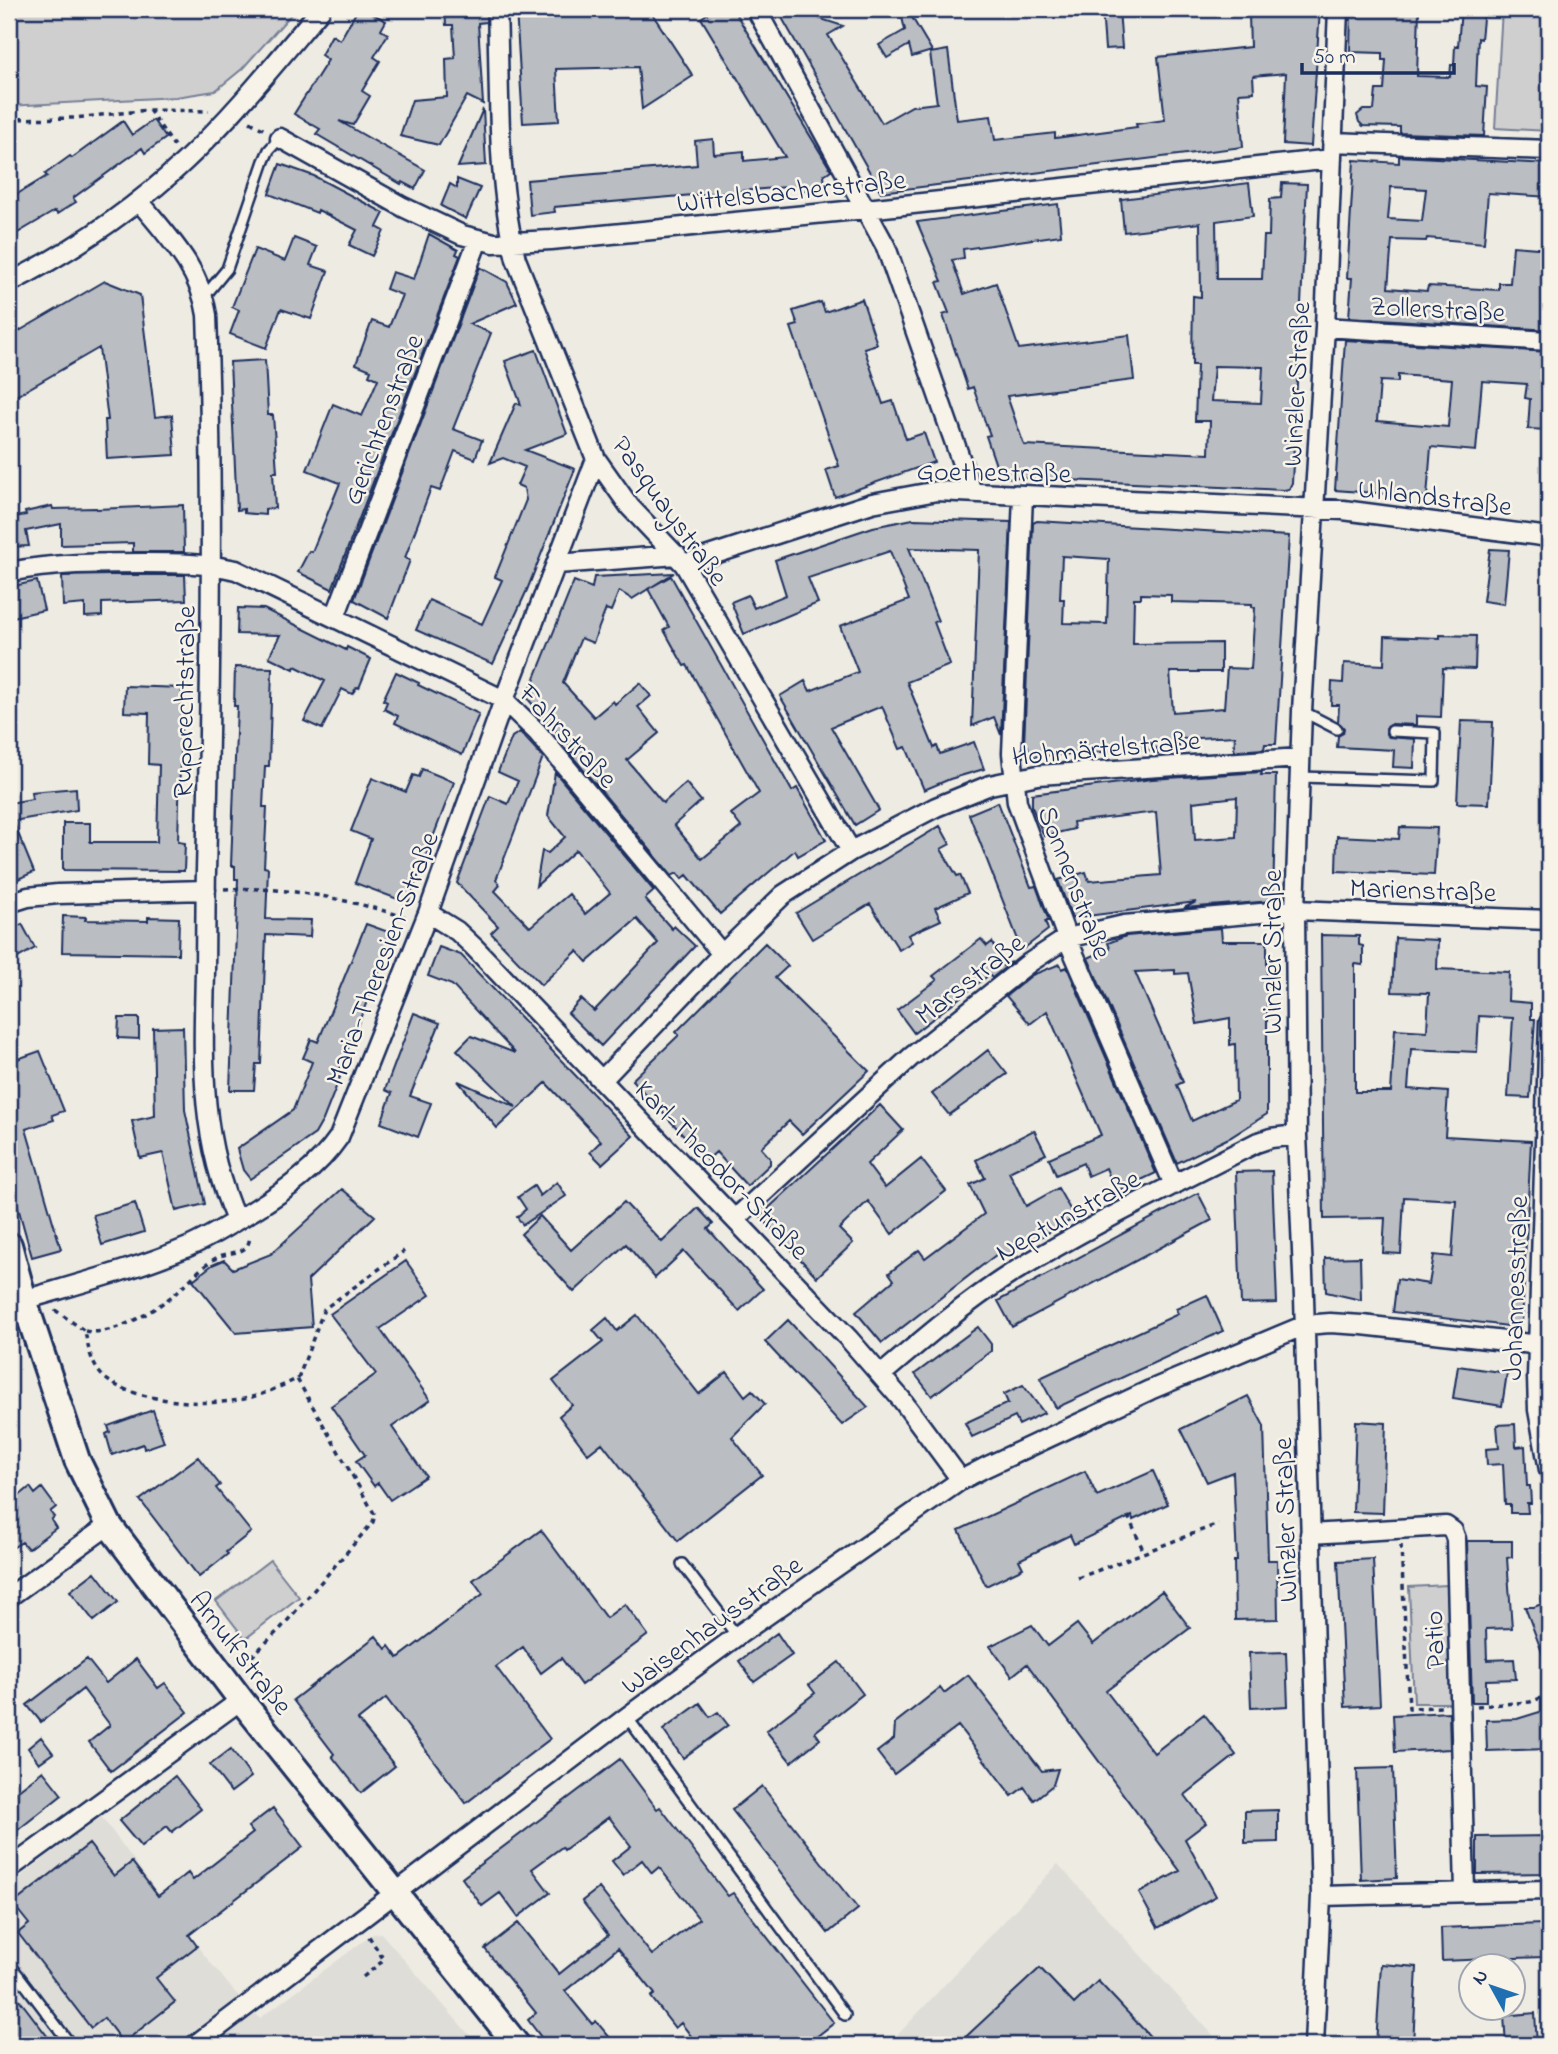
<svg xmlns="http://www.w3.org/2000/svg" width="1558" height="2054" viewBox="0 0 1558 2054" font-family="'Indie Flower',sans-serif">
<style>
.built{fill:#deddd8}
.green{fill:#cfcfcf;stroke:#757f96;stroke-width:2}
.building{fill:#babdc2;stroke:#1b2f5e;stroke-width:2;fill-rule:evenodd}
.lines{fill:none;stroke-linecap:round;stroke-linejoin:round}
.lane-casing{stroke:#1b2f5e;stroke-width:14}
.street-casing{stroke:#1b2f5e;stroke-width:23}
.secondary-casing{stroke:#1b2f5e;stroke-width:30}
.path{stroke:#1b2f5e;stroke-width:3.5;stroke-dasharray:5 5;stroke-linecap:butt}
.lane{stroke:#f7f3e8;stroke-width:9}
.street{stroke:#f7f3e8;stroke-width:18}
.secondary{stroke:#f7f3e8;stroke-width:24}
.labels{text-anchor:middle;stroke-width:5;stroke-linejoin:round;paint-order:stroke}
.street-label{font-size:28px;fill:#1b2f5e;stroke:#f7f3e8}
</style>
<rect width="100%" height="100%" fill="#eeebe2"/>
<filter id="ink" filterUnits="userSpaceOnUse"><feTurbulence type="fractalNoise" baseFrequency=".0143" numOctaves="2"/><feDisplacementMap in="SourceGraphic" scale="14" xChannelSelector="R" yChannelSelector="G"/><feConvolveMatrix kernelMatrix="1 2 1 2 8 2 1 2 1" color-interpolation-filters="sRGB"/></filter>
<g filter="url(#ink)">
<!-- built -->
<path class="built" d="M101,1816L197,1946L233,1990L260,2018L373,1934L381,1933L478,2045H9V1885Z
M1058,1864L1222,2045H890V2043Z"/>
<!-- green -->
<path class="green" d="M9,9H296L242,69L215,91L176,97L9,106Z
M1502,9H1549V131L1495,128Z
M270,1560L299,1597L245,1639L216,1601Z
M1447,1585L1452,1703H1414L1409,1587Z"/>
<!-- building -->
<path class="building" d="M358,9H364L386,21L381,30L388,34L374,57L380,61L362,91L370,96L353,125L339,121L425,170L415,189L402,182L401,184L316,134L320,129L294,114L328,60L321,55L332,35L340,40Z
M445,9H486V22L478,23L483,104L467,96L439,145L400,136L412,100L447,97L446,59L455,58L453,25H446Z
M516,9H592V16L651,12L693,76L642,109L638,67L556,69L559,121L523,123Z
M704,9H733L831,170L824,175L825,187L800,192L799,186L554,207L555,212L530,215L527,180L697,165L695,141L713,139L714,154L744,151V161L785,157L701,18L707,14Z
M777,9H813L818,18L843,26L828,35L882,123L912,106L937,103L930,53L948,50L957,120L991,116L995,140L1055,133V138L1137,127L1136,124L1165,120L1158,57L1250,47L1249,15H1257V9H1320L1311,146L1283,144L1286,73L1253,76L1254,92L1239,93L1243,147L881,192Z
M900,9H907L932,51L912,57L909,45L887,58L879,45L905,30Z
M1102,9H1119L1122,48L1105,49Z
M1351,9H1419L1417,76L1450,77L1451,65H1454L1455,46H1458L1461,9H1484L1481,39L1478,38L1476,86L1487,87L1484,136L1400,133V127L1363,126L1359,122L1357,115L1363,110H1374L1376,90H1384L1386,60H1382V53L1350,52Z
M483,109L486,165L458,167Z
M153,120L166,138L145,153L142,148L73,198L76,202L68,207L57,214L55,211L9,238V199L47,176L45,174L70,156L72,158L123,121L132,135Z
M1399,156L1549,164V197L1488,193L1484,243L1427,238L1426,241L1392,240L1388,288L1427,291L1428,286L1499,290V283H1510L1513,246L1549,249V330L1349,317L1352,278H1347L1354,160L1399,163ZM1391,187L1426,189L1422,221L1388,219Z
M280,164L314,176L384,213L377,227L384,231L372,256L349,245L357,230L318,210L317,213L269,194Z
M457,179L480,188L466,219L441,206L450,184L457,188Z
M1249,183L1253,216L1216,221L1217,279H1262L1264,236H1269L1270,199L1281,198L1282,183L1307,184L1292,483L1289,489L1284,490L1000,477L986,436L990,435L983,416L973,387L968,389L943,315L949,313L937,282L942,281L917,222L1058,204L1061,235L963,249L964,258L952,260L964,294L996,283L1019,349L1129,335L1134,380L1007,396L1024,445L1209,454L1210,421H1195L1197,365H1192L1193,296L1201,297L1200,223L1124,232L1121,199ZM1214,366L1263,367L1261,403L1211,401Z
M429,234L458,250L456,254L460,256L332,589L298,572L309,551L312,552L340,483L307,470L333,404L362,416L378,379L369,375L371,370L356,364L372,321L389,327L402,295L386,289L392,272L414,279Z
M294,238L317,247L310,265L328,271L311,319L281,309L266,348L230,334L239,310L232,307L255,249L285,261Z
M480,267L507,282L517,303L469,324L491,333L453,429L482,440L475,459L455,451L440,491L431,488L405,558L410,560L388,618L354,600Z
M105,281L140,295L155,417L172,415L175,455L107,459L105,420H108L99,348L9,400V337Z
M862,299L877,344L864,348L883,404L893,401L906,439L924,433L934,462L835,497L826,470L839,466L791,327L798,325L793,311L821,302L825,312Z
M1345,340L1549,352V430L1528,429L1530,399L1525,398L1527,384L1482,381L1476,451L1431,447L1427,497L1335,490ZM1398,375L1452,379L1448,427L1377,421L1380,381L1398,382Z
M536,350L567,434L525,450L575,469L527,590L493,664L416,630L429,600L482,624L502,580L495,577L526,500L524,488L517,485L525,467L503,458L490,463L516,403L521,405L505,361Z
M265,360L268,415H273L277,472H273L275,508L265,509V515L244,513V509L237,510L230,362Z
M183,505L184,552H133V543L61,545V524L26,531L29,546L9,547V518L26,515L25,512L52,506L53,509L96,508L97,509Z
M913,519L1011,522L1001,735L994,717L972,726L979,550L909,548L938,621L934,622L950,665L907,682L934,748L937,746L940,754L974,742L984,769L950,779L924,790L906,747L900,749L882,706L853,718L831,727L879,810L855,825L780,696L805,681L810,691L858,672L840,626L909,600L890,551L808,578L818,603L744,634L731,602L748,595L754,608L786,595L775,560L873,527Z
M1037,521L1289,536L1276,744H1265L1264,749L1234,751L1235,736L1179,739V747L1157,748L1158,754L1147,749L1029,757L1028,746L1024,745L1033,523ZM1062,556L1109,559L1107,624L1063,623L1064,599H1060ZM1141,594L1171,595V602L1252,604V607L1255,608L1251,669L1227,668L1224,708L1173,712L1170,672H1221V643L1133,644L1134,598H1141Z
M1490,549L1509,550L1504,604L1483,601Z
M674,573L632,599L619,591L611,611L606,609L593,643L581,638L563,683L594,717L613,701L615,704L640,683L651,696L638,707L659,733L627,760L663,803L686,783L701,801L674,825L702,859L741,827L731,814L759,793L687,665L684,666L664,630L669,627L648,589L671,576L792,791L797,788L826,840L798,856L795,850L720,914L687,875L682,879L677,873L672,876L567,750L578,754L561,736L562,733L557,732L527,698L574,581L592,588L594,577Z
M110,575H185L186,600L102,603V616L85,617V604L63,606L62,576Z
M37,581L44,610L9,618V587Z
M238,608L264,609L346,650L347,647L371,659L359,688L357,687L352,694L342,689L322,729L304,721L325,681L295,666L294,669L269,657L280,635L237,634Z
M1440,635L1476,636L1475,669L1443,668L1441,717L1416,716V725L1392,724L1386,728V734L1389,737L1415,739L1414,768L1393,767L1394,750L1337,747L1338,736L1343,733L1344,728L1338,722L1339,705H1331L1332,682L1343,683L1344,663L1384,665L1385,636L1440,638Z
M235,667L272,668L269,766H265L263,807H267L264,867L268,868L266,919L311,920L310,937L266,935L261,1064H256L254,1090H230L238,879H235V866H231L237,706H234Z
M396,672L419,683L418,685L479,714L462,755L395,723L398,716L384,709L387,702L383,700Z
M125,686L182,688L178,842L185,843L184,871L63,870V823H90V842H157L159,765L148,764L149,713L124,712Z
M1461,721L1493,722L1489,804L1457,803Z
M520,732L543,757L496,880L500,885L495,891L530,927L569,894L585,914L610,893L576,850L536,886L542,851L548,853L565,837L548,816L555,772L654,891L645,899L672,929L674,926L695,946L601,1046L568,1013L581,999L594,1011L658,943L637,919L587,962L577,951L541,985L491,933L498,926L457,883L490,796L508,804L518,781L498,772L512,737Z
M422,769L454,782L408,903L355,883L371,839L351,831L372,778L406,792L413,775L419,777Z
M1262,772L1261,775H1276L1273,901L1184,908L1196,902L1072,918L1058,880L1086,872L1089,881L1161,875L1156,812L1073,822L1074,829L1044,836L1032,807V794L1152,779ZM1237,797L1236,837L1195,840L1193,802Z
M76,788L77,810L13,821L34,872L9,883V803L32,799L31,792Z
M998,802L1031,887L1036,886L1049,921H1045L1048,930L1022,950L969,814Z
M940,826L950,844L941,849L957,876L960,875L968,893L935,908L941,920L908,935L912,942L899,950L870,904L812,939L796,913Z
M1400,827L1437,828L1434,875L1336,871L1337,836L1399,839Z
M63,916L86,917L85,920L148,921V917L179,918L178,954L62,952Z
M22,924L35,948L9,963V932Z
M366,924L394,934L337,1076L340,1077L323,1120L315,1134L250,1179L243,1170L237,1149L293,1110L312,1062L303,1058L311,1039L318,1042Z
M1221,928L1222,941H1267V1114L1231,1137L1177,1163L1088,958L1110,948L1108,943L1126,936ZM1175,970V974L1188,973L1197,1024L1230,1018V1045L1235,1044L1236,1100L1192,1121L1177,1085L1183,1082L1135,972Z
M1321,935L1359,936V945L1363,946V965L1355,964V1092H1391L1395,1029L1427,1031L1429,993L1392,992L1395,938L1438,940L1437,969L1509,972L1508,1001L1531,1003V1019H1535L1530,1098L1508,1097L1513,1018L1479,1016L1477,1052L1411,1049L1408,1089L1448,1092L1445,1136L1531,1141L1522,1322L1516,1327L1393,1312L1397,1279L1429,1284L1434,1255L1452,1257L1456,1200L1404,1197L1401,1254L1383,1253L1385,1218L1324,1219Z
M981,939L987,946L992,942L1003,966L1012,962L992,978L989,975L914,1033L897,1010L937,980L933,976Z
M765,943L788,966L775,978L869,1071L802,1134L789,1121L761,1148L770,1158V1164L747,1186L716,1152L707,1160L632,1080L679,1035L676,1032Z
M439,947L461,955L633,1136L602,1164L590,1152L601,1141L546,1083L497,1128L458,1081L516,1107L457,1050L471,1036L515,1053L452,985L428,976Z
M1060,964L1062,969L1067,967L1156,1173L1116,1192L1106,1168L1088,1176L1083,1163L1056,1175L1049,1158L1101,1135L1047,1011L1030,1024L1006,996L1032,975Z
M414,1013L440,1023L410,1096L431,1103L418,1137L381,1123L392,1093L385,1090Z
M119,1018H139V1039L118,1038Z
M183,1027L185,1110L205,1204L176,1211L163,1153L140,1158L132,1121L155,1116L153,1028Z
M988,1050L1007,1074L949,1115L932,1094Z
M40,1051L64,1111L52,1115L54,1120L26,1129L61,1249L32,1257L9,1175V1062Z
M880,1105L903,1130L867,1164L885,1188L921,1159L946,1191L892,1234L868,1201L839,1229L853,1243L817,1277L760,1216Z
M1034,1130L1046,1154L1009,1172L1026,1206L1058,1188L1075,1218L1004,1257L1001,1251L882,1343L856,1312L894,1280L889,1273L919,1250L925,1258L984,1214L970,1185L985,1178L976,1160Z
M1272,1171L1277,1303L1241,1304L1236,1172Z
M557,1182L566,1196L523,1225L517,1217L526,1209L518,1197L534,1186L540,1196Z
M342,1189L375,1216L308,1280L312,1327L236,1333L193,1280L212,1265L224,1260L233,1269L271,1254Z
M1198,1193L1212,1220L1012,1327L998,1301Z
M624,1202L662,1242L698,1208L713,1224L708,1229L763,1289L739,1311L684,1251L655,1278L626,1244L574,1292L521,1234L540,1216L571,1250Z
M135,1203L144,1232L102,1245L93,1215Z
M1360,1257L1361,1300L1326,1292L1325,1258Z
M406,1261L430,1295L380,1329L430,1400L392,1427L426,1476L390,1500L378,1483L374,1486L356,1461L365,1455L331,1406L376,1374L330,1314Z
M1207,1295L1223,1331L1056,1408L1040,1378L1178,1314L1176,1309Z
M637,1315L699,1394L727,1372L745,1396L752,1390L765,1404L732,1437L762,1475L678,1541L602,1443L588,1454L559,1416L572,1405L553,1381L603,1342L593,1330L607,1318L617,1331Z
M788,1320L868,1407L842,1425L765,1342Z
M978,1327L991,1344V1351L932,1396L915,1374Z
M1458,1366L1507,1373L1502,1406L1453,1398Z
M1023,1385L1044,1413L1019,1425L1015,1417L972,1437L965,1423L1008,1403L1004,1394Z
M1248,1396L1264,1426L1268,1560H1277L1278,1619L1235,1620L1234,1561H1237L1233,1472L1207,1482L1181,1429Z
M153,1410L164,1442L144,1449L143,1444L112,1455L106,1434L110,1432L108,1426Z
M1356,1421L1386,1423L1383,1513L1353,1512Z
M1515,1424L1516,1447L1525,1446L1527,1486H1530L1531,1503H1527L1528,1513H1510V1504H1505L1503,1464L1487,1465L1486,1449L1499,1448L1497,1425Z
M198,1457L220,1485L216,1488L251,1532L226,1552L228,1554L199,1577L140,1500Z
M1085,1471L1097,1496L1153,1471L1168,1504L1133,1520L1132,1516L1074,1544L1070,1535L1019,1560L1023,1568L986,1586L959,1530Z
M30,1487L35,1494L42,1488L56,1507L50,1512L54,1517L51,1520L56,1528L28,1549L22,1542L9,1550V1504Z
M541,1530L606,1618L625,1604L648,1635L581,1685L561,1658L541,1673L523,1647L496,1667L550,1739L466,1803L386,1698L358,1720L395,1766L361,1793L332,1756L334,1754L293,1700L376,1636L386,1649L389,1646L398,1658L483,1594L473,1580Z
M1467,1541H1512V1557L1507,1558L1512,1628L1486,1629L1487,1660L1514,1659L1516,1679L1486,1680V1702H1472Z
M1373,1559L1380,1705L1345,1707L1338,1561Z
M95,1572L118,1602L94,1621L70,1591Z
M1162,1591L1190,1628L1106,1691L1154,1753L1204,1714L1236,1755L1185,1795L1206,1823L1185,1839L1216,1896L1158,1928L1139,1893L1180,1871L1027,1664L1012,1676L990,1646L1032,1625L1048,1646L1077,1624L1093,1644Z
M1549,1601V1667L1548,1668L1525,1607H1534Z
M777,1633L792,1655L754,1682L739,1661Z
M1286,1652L1288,1706L1251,1708L1249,1653Z
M87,1659L106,1683L136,1659L158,1688L165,1683L188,1712L111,1771L89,1742L110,1725L83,1689L41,1722L27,1705Z
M839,1662L863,1694L815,1732L820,1739L791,1762L766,1731L815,1693L809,1685Z
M968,1675L1042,1771L1058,1769L1053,1785L1034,1800L1024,1787L1012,1796L958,1726L894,1774L877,1752L894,1739L895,1723L940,1688L944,1693Z
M700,1703L710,1717L718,1712L728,1725L683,1758L663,1730Z
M1549,1709V1749L1487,1751L1486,1720L1517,1719Z
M1449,1712L1450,1749L1395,1752L1393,1715Z
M41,1737L53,1753L39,1763L28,1748Z
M231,1749L251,1777L231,1792L210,1765Z
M620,1759L657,1809L660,1807L728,1896L733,1893L834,2023L806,2045H698L681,2023L675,2028L651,1997L655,1994L618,1948L565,1991L592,2024L596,2021L616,2045H547L528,2020L536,2013L485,1949L518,1923L559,1974L608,1935L582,1901L599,1888L652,1955L699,1919L659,1867L652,1873L642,1860L623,1875L612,1861L631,1846L609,1817L564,1850L562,1847L532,1869L550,1893L518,1917L500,1893L482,1906L462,1878Z
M1393,1768L1397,1878L1361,1880L1357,1769Z
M43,1771L62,1795L9,1837V1797Z
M175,1776L201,1809L172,1832L167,1826L141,1847L119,1821Z
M762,1786L858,1909L828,1933L732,1810Z
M273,1808L303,1847L189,1935L197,1946L156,1978L175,2002L123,2043L104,2018L91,2028L18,1933L29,1924L13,1904L89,1844L114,1876L132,1862L158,1896L188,1873L193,1880L253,1833L248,1827Z
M1278,1810V1842L1245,1843V1811Z
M1549,1836V1873L1477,1874V1837Z
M1542,1924L1543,1957L1442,1961L1441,1928Z
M1381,1964L1417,1967L1413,2045H1376Z
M1040,1968L1074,2004L1098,1981L1158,2045H957Z
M9,1986L54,2045H9Z
M1535,2013L1537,2045H1506L1504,2016Z"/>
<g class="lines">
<!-- lane casing -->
<g class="lane-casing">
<path id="lane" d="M204,297L227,269L264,161L269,150L280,138
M1302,711L1337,729
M1300,777L1434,781L1435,733L1392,731
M682,1564L737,1636
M627,1717L845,2015
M9,1963L71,2045"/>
</g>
<!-- street casing -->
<g class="street-casing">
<path id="street" d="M497,9C500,91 496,178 516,259L596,459L630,507L684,564L851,851
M756,9L886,247L972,492
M280,138L403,207L462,235L494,243L551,240L866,209L1332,159
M1332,142L1549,150
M139,201C168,237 200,268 207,315C213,474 211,632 208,791C206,851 205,911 205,971C203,1060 199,1136 236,1220
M9,283C72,251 133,210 185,161C235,114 277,61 321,9
M1325,327L1549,341
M1023,496L1012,753L1017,802L1067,938L1174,1185
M557,564L677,555
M684,564L872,503L937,491L1343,510L1549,537
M9,572C54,563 98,563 144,563C175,563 206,563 236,570L504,700L537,732L722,954
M335,617L478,240
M9,903L28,897L58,894L206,890
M428,913L457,931L474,947L849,1339L902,1400L961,1480
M1549,1023L1537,1377L1538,1410L1549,1470
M602,1080L722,954L783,895L851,851L936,807L990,785L1038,775L1300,758
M735,1219L911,1057L1029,963L1067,938L1124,925L1295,910L1549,920
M24,1300C78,1284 135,1269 188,1247C211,1237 232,1223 254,1210C286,1190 317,1169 339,1137L428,913L504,700L596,459
M881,1375C923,1339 965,1303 1012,1273C1090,1225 1174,1185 1256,1143L1271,1138L1297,1135
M1310,1534L1446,1526L1453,1531L1456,1539L1465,1892
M9,1597L109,1525
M9,1869L241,1700
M1321,1896L1549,1890
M195,2045L627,1717L737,1636L961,1480L986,1467L1150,1390L1305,1325L1330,1323L1362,1325L1549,1346
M1314,2045L1321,1896L1304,1297L1297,1135L1295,910L1302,711L1325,327L1338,9"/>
</g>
<!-- secondary casing -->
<g class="secondary-casing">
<path id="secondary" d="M9,1245L24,1300L77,1460L109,1525L241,1700L517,2045"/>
</g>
<!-- path -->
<path class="path" d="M149,110L174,146
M9,119L74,118L149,110L209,111
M250,122L265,130
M224,889C287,886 346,899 405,917
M55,1310L85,1331C88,1348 92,1368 106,1379C137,1403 216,1408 252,1397C268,1393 283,1385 297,1379L375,1515L373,1522L281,1628L243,1665
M85,1331C113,1337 156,1310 177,1292C187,1284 194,1274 205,1266C210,1262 216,1257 223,1255C236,1251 249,1254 250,1235
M298,1379L324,1309L404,1251
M1128,1516L1144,1552
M1401,1545L1409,1708L1442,1707
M1078,1578L1218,1524
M1477,1706L1530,1702L1549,1695
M363,1977L384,1960L368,1935"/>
<!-- lane -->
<use href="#lane" class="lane"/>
<!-- street -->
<use href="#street" class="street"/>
<!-- secondary -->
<use href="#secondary" class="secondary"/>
</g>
</g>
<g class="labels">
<!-- street labels -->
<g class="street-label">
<text transform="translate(791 190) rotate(-6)" y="10">Wittelsbacherstraße</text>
<text transform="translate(1438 308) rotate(3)" y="10">Zollerstraße</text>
<text transform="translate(1295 384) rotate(-87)" y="10">Winzler Straße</text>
<text transform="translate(382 419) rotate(-69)" y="10">Gerichtenstraße</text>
<text transform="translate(994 471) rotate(1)" y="10">Goethestraße</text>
<text transform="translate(1435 496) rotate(7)" y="10">Uhlandstraße</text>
<text transform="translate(671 510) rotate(54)" y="10">Pasquaystraße</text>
<text transform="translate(183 702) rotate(-89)" y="10">Rupprechtstraße</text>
<text transform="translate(569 735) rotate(47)" y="10">Fahrstraße</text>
<text transform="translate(1106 747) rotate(-5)" y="10">Hohmärtelstraße</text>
<text transform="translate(1076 882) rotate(69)" y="10">Sonnenstraße</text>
<text transform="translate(1423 889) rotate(2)" y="10">Marienstraße</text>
<text transform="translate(1271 952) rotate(-90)" y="10">Winzler Straße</text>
<text transform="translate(381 958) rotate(-69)" y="10">Maria-Theresien-Straße</text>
<text transform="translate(969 978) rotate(-38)" y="10">Marsstraße</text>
<text transform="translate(723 1169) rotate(46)" y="10">Karl-Theodor-Straße</text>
<text transform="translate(1067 1214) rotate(-29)" y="10">Neptunstraße</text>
<text transform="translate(1514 1288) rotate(-88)" y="10">Johannesstraße</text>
<text transform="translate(1284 1520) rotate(-92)" y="10">Winzler Straße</text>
<text transform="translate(711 1624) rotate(-36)" y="10">Waisenhausstraße</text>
<text transform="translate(1433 1640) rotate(-92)" y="10">Patio</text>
<text transform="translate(242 1652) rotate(52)" y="10">Arnulfstraße</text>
</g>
</g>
<!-- margin -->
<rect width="1558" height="2054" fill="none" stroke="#f7f3e8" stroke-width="35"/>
<rect x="18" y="18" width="1523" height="2019" fill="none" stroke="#1b2f5e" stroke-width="2.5" filter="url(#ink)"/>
<!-- north arrow -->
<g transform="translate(1492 1987) rotate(310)"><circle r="33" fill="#f7f3e8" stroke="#9fa5b1" stroke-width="2"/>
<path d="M0-5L12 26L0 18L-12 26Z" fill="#1f6fb2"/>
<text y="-10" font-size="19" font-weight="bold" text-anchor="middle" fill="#1b2f5e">N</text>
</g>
<!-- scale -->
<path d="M1302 63v10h152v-10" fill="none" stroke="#1b2f5e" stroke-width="3.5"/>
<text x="1313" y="63" font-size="21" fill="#1b2f5e" stroke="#f7f3e8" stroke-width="5" paint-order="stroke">50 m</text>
</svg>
